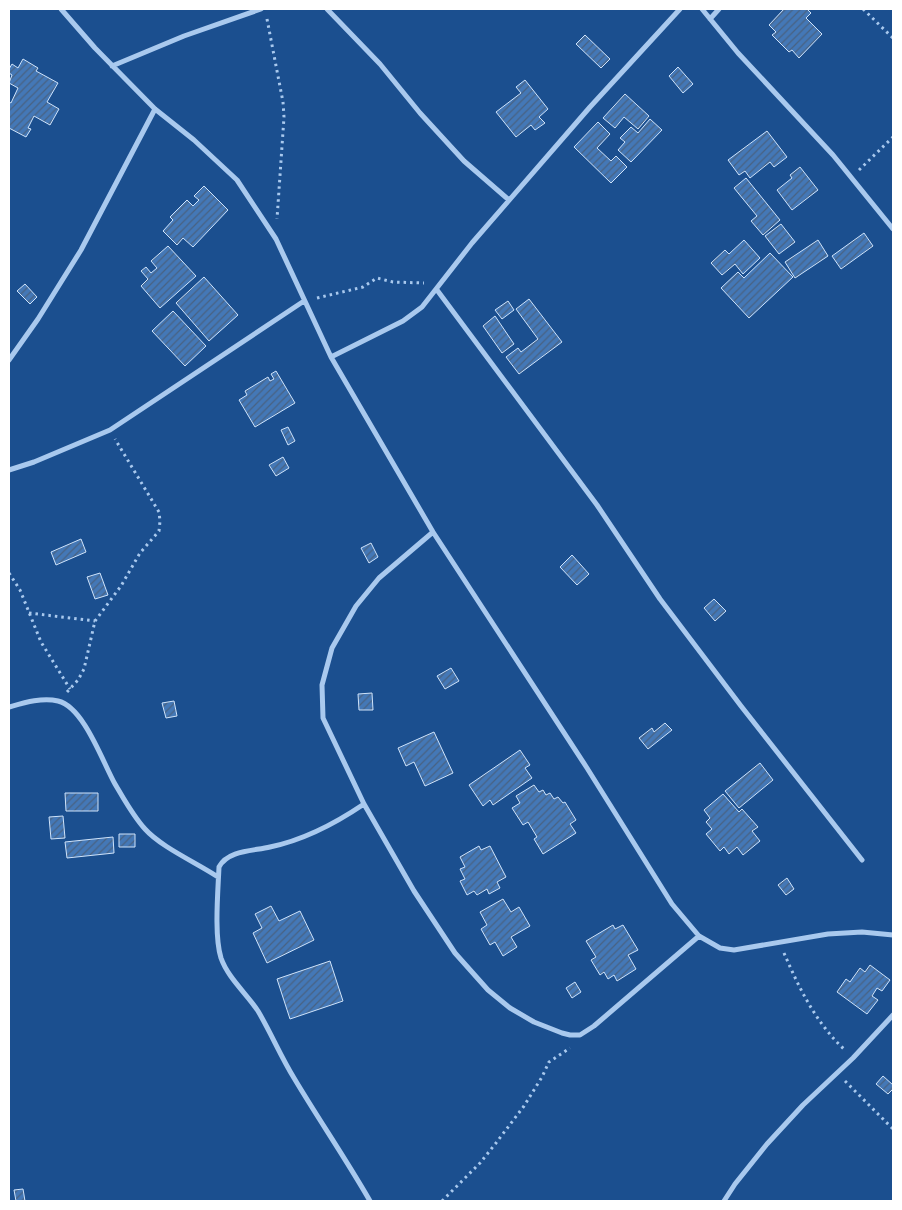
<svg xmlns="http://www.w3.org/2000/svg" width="902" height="1210" viewBox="0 0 902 1210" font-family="'Varela Round',sans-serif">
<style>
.building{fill:url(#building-hatch);stroke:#cfe3fa}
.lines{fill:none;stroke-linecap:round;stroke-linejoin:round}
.path{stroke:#a9c9ee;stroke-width:3;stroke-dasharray:2.5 4;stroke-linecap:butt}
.minor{stroke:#a9c9ee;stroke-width:5}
</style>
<defs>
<pattern id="building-hatch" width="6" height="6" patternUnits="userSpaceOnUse" patternTransform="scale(1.25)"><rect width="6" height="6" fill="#4478b7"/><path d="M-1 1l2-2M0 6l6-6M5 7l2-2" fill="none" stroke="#486282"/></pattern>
</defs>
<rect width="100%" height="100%" fill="#1b4f8f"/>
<!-- building -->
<path class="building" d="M784,9H807L811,13L806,18L822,34L799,58L792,50L789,52L772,35L776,32L769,25Z
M585,35L610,59L601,68L576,44Z
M23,59L38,68L36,71L58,83L47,102L59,109L50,125L34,116L28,128L31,129L26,137L9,128V102L11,103L18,88L9,83L12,75L9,73V69L12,64L18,68Z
M678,67L693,84L683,93L669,76Z
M525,80L548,109L539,117L545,123L535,130L531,125L516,137L496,112L521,93L516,87Z
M625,94L649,116L638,129L624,117L615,128L603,118Z
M650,119L662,130L631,162L618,150L625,142L620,138L631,127L638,133Z
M598,122L610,134L597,148L611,161L616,156L627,167L611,183L574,147Z
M767,131L787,157L774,167L770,162L750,178L745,171L739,175L728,160Z
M800,167L818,190L792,210L777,190L792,178L790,175Z
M746,178L780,220L763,235L751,221L757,216L734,188Z
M204,186L228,210L193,247L183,238L177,245L163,231L173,220L170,217L187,200L193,206L199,200L194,196Z
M781,224L795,242L779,254L765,236Z
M864,233L873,246L841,269L832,256Z
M744,240L760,258L743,274L735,264L722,275L711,263L725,250L729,254Z
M818,240L828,256L795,278L785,262Z
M168,246L196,276L160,308L141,286L148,279L141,271L146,267L151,273L157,268L151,261Z
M770,253L793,277L749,318L721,288L738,272L744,278Z
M204,277L238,315L209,341L176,303Z
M25,284L37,297L30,304L17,291Z
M529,299L562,342L519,374L506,357L518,348L521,352L538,339L516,309Z
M508,301L514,310L502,319L495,310Z
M173,311L206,346L185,366L152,331Z
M495,316L514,344L502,353L483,326Z
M276,371L295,403L255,427L239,400L247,395L245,391L268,377L270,381L274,379L271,374Z
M288,427L295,441L288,445L281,430Z
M283,457L289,468L276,476L269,465Z
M81,539L86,552L56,565L51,552Z
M371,543L378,557L369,563L361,548Z
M572,555L589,574L577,585L560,567Z
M100,573L108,595L95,599L87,577Z
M714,599L726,611L715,621L704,608Z
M451,668L459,681L445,689L437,676Z
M372,693L373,710H359L358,694Z
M174,701L177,716L166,718L162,703Z
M665,723L672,730L648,749L639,738L652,728L654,732Z
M434,732L453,773L425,786L414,762L406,766L398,748Z
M520,750L530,765L525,768L532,778L493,805L490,800L483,806L469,785Z
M760,763L773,780L739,808L725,791Z
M534,785L539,792L543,790L546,795L550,793L554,799L558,797L563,803L565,802L576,820L570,824L576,833L543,854L534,839L537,837L528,822L523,825L512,808L520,803L516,796Z
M65,793H98V811H66Z
M723,794L739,812L742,809L758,827L752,831L760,841L743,855L737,847L729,854L724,847L720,851L706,834L712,829L706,822L710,818L704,810Z
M63,816L65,838L51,839L49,817Z
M119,834H135V847H119Z
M113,837L114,853L67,858L65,842Z
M479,846L481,850L490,846L506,877L497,882L500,888L489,894L487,889L477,895L474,891L467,895L460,881L465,879L460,869L465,867L460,857Z
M787,878L794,889L786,895L778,885Z
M503,899L511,912L519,907L530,926L511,937L517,947L503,956L495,942L490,945L481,929L487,925L480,912Z
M271,906L279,921L300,911L314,940L267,963L253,933L262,928L255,914Z
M613,925L615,929L623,925L638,950L628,955L636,969L617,981L614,975L608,979L604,972L600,975L591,960L596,957L586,941Z
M330,961L343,1001L290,1019L277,979Z
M870,965L890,980L882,991L877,988L872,996L878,1000L867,1014L837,992L846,979L850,982L860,968L865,972Z
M575,982L581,992L572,998L566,988Z
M883,1076L893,1085V1089L888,1094L876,1084Z
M23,1189L25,1201H16L14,1190Z"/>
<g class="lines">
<!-- path -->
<path class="path" d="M863,9L893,38
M267,19L283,102L284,117L277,219
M859,170L893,137
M317,298L363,287L377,278L393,282L424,283
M9,573L20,590L41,642L70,689
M29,613L95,621
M67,692L78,680L84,669L95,621L121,586L140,553L159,531L160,521L159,512L115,439
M784,953C799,988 816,1023 844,1049
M845,1081L893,1129
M442,1201L480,1163L496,1143L524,1106L542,1077L549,1062L570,1048"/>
<!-- minor -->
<path class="minor" d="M61,9L95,48L155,109L194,140L237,180L276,239L331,357L433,532L587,768L672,904L699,936L720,948L734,950L828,934L862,932L893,935
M327,9L380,64L420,113L464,161L509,200
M702,9L738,53L833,155L893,229
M710,19L719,9
M112,66L184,36L261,9
M437,290L597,505L660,599L741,706L862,860
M331,357L403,321L422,307L472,243L590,107L680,9
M9,360L38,319L81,250L155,109
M9,470L34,462L110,430L304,301
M433,532L379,578L356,606L332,648L322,685L323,718L364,804L414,891L455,953L488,990L510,1008L534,1022L562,1033L570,1035H580L594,1026L699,936
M9,707C23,703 42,697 58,701C84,707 103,763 115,784C124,799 133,816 145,829C161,847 197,863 218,877
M364,804C336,823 304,840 270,847C254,851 228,850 219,867C218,891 214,936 221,958C228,978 247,994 258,1011C271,1033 281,1057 294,1078C319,1120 346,1159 370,1201
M724,1201L735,1184L767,1144L803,1105L853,1058L893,1015"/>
</g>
<!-- border -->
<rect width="902" height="1210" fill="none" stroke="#ffffff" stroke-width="20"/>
</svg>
